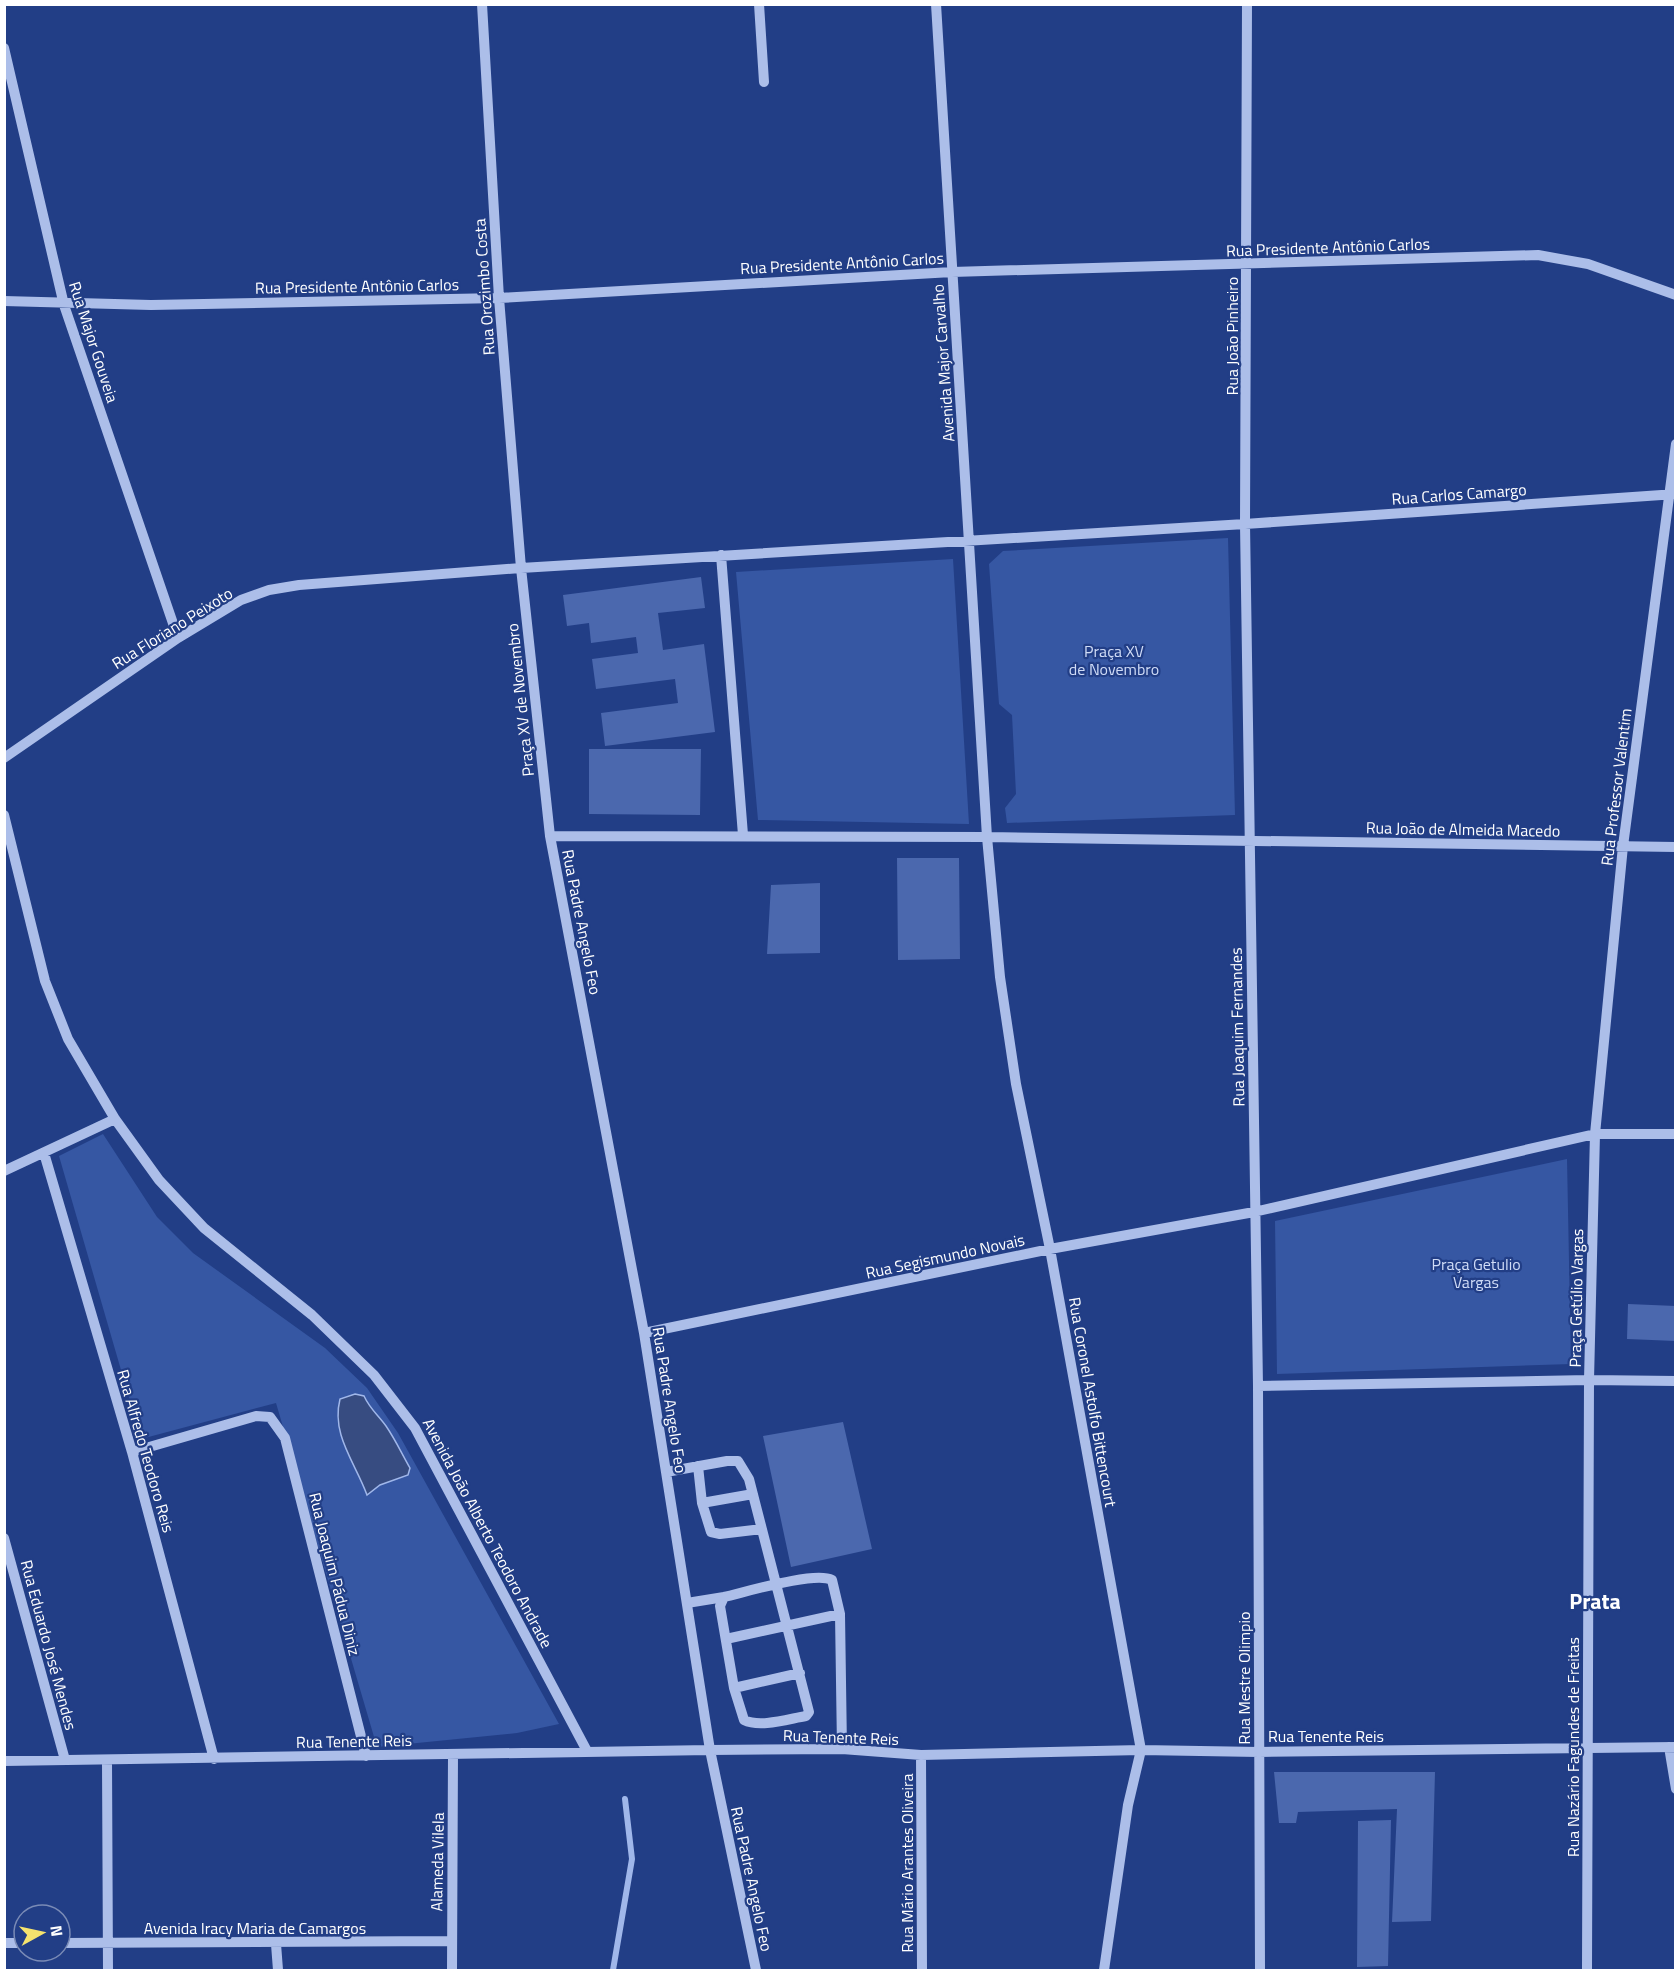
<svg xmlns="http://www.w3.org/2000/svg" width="1680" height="1975" viewBox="0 0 1680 1975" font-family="'Titillium Web',sans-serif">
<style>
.green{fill:#3657a3}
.water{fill:#374c81;stroke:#a0b7ea;stroke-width:1.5}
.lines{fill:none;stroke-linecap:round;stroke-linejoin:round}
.stream{stroke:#a0b7ea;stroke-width:6}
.building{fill:#4b68ae}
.minor{stroke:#acbee9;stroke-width:10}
.labels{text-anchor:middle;stroke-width:4.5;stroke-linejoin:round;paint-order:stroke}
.street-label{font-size:16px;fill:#fff;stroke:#223e86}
.park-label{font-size:16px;fill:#d0dcf7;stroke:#223e86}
.district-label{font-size:22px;font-weight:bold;fill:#fff;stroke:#223e86}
</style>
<rect width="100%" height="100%" fill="#223e86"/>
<!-- green -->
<path class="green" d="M1228,538L1235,815L1007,823L1005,808L1016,794L1012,715L999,704L989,564L1003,551Z
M953,559L969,824L758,820L736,572Z
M103,1134L157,1217L193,1253L325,1348L367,1388L398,1433L559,1724L517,1733L377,1747L276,1403L141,1439L59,1156Z
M1567,1159L1571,1364L1277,1374L1275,1221Z"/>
<!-- water -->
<path class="water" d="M355,1394L364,1396C370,1409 378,1415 386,1426C395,1439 402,1454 410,1468L408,1475L380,1485L367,1495C355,1462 331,1435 340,1399Z"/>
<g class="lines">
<!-- stream -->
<path class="stream" d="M613,1970L632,1859L625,1799"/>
</g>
<!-- building -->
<path class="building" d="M701,577L705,608L658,613L663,650L704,644L715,732L605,746L601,713L678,703L675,679L596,689L592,659L638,653L636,637L591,643L589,623L567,626L563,595Z
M589,749H701L700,815L589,814Z
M897,858H959L960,959L898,960Z
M820,883V953L767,954L771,885Z
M1628,1304L1676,1306V1341L1627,1339Z
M843,1422L872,1549L791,1567L763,1436Z
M1274,1772H1435L1431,1921L1392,1922L1397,1809L1298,1812L1296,1823H1279Z
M1391,1820L1388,1966L1357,1967L1358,1821Z"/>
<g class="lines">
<!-- minor -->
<path class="minor" d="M482,4L499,298L521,568L550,836L644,1333L710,1750L756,1970
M759,4L764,82
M936,4L987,837L1000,977L1016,1084L1050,1249L1141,1750L1128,1805L1104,1970
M1247,4L1245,524L1258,1386L1260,1970
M4,48L64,305L178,638
M4,301L151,305L499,298L952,272L1538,255L1588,264L1676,295
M721,555L743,835
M4,758L178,638L241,600L269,590L299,585L521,568L1245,524L1676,494
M4,815L45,981L68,1039L115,1119L159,1180L204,1228L312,1315L374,1375L415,1428L587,1751
M550,836L987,837L1676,847
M44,1153L132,1452L214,1759
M4,1171L115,1119
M644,1333L1050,1249L1254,1212L1595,1134H1676
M1258,1386L1589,1380L1676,1381
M132,1452L256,1416L270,1417L285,1438L366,1756
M698,1466L702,1503L711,1532L720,1534L762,1529
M666,1472L727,1461H738L749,1479L809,1712L806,1716C788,1719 760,1728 744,1720L734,1688L720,1606L724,1597C746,1592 815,1571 832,1580L840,1614L842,1749
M702,1503L753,1494
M4,1538L65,1760
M687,1603L724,1597
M726,1639L840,1614
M734,1688L800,1673
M1669,1747L1676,1789
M921,1755L922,1970
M4,1761L710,1750L842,1749L921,1755L1141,1750L1259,1752L1676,1747
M107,1761L108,1970
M4,1943H24
M60,1943L450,1941
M276,1944L278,1970
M452,1970L453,1754
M1587,1970L1589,1380L1595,1134L1623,846L1676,444"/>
</g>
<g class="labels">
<!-- street labels -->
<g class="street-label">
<text transform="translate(1328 247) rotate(-2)" y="6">Rua Presidente Antônio Carlos</text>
<text transform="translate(842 263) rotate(-3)" y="6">Rua Presidente Antônio Carlos</text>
<text transform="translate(357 286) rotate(-1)" y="6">Rua Presidente Antônio Carlos</text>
<text transform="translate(484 287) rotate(-94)" y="6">Rua Orozimbo Costa</text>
<text transform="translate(1232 336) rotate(-90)" y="6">Rua João Pinheiro</text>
<text transform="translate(94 342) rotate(72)" y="6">Rua Major Gouveia</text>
<text transform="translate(943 363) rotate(-94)" y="6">Avenida Major Carvalho</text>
<text transform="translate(1459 494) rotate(-4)" y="6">Rua Carlos Camargo</text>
<text transform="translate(172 628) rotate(-32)" y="6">Rua Floriano Peixoto</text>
<text transform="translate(520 700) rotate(-96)" y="6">Praça XV de Novembro</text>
<text transform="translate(1616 787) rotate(-83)" y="6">Rua Professor Valentim</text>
<text transform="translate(1463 829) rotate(1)" y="6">Rua João de Almeida Macedo</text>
<text transform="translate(582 922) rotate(79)" y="6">Rua Padre Angelo Feo</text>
<text transform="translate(1237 1027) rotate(-91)" y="6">Rua Joaquim Fernandes</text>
<text transform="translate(945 1256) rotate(-12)" y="6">Rua Segismundo Novais</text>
<text transform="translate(1576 1298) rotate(-89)" y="6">Praça Getúlio Vargas</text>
<text transform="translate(670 1400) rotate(81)" y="6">Rua Padre Angelo Feo</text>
<text transform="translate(1093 1402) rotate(80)" y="6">Rua Coronel Astolfo Bittencourt</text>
<text transform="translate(146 1451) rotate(74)" y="6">Rua Alfredo Teodoro Reis</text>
<text transform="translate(488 1533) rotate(62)" y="6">Avenida João Alberto Teodoro Andrade</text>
<text transform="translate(335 1574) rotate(76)" y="6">Rua Joaquim Pádua Diniz</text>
<text transform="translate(49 1645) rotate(75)" y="6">Rua Eduardo José Mendes</text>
<text transform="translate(1244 1678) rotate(-90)" y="6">Rua Mestre Olimpio</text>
<text x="1326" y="1742">Rua Tenente Reis</text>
<text transform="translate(841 1737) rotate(2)" y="6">Rua Tenente Reis</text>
<text transform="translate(354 1741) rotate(-1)" y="6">Rua Tenente Reis</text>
<text transform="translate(1573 1747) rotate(-90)" y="6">Rua Nazário Fagundes de Freitas</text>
<text transform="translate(437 1862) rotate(-89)" y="6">Alameda Vilela</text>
<text transform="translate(907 1863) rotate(-90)" y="6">Rua Mário Arantes Oliveira</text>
<text transform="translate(752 1879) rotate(78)" y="6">Rua Padre Angelo Feo</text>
<text x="255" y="1934">Avenida Iracy Maria de Camargos</text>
</g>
<!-- park labels -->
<g class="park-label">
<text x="1114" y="657">Praça XV<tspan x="1114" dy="18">de Novembro</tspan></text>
<text x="1476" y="1270">Praça Getulio<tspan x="1476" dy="18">Vargas</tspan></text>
</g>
<!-- district labels -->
<g class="district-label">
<text x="1595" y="1609">Prata</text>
</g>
</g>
<!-- border -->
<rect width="1680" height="1975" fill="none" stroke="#ffffff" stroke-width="12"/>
<!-- north arrow -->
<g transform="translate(42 1933) rotate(82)"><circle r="28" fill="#223e86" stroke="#7a8bb6" stroke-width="1.5"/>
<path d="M0-4.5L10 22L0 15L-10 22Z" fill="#f5e36e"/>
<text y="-9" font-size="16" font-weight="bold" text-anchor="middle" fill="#ffffff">N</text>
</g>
</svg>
